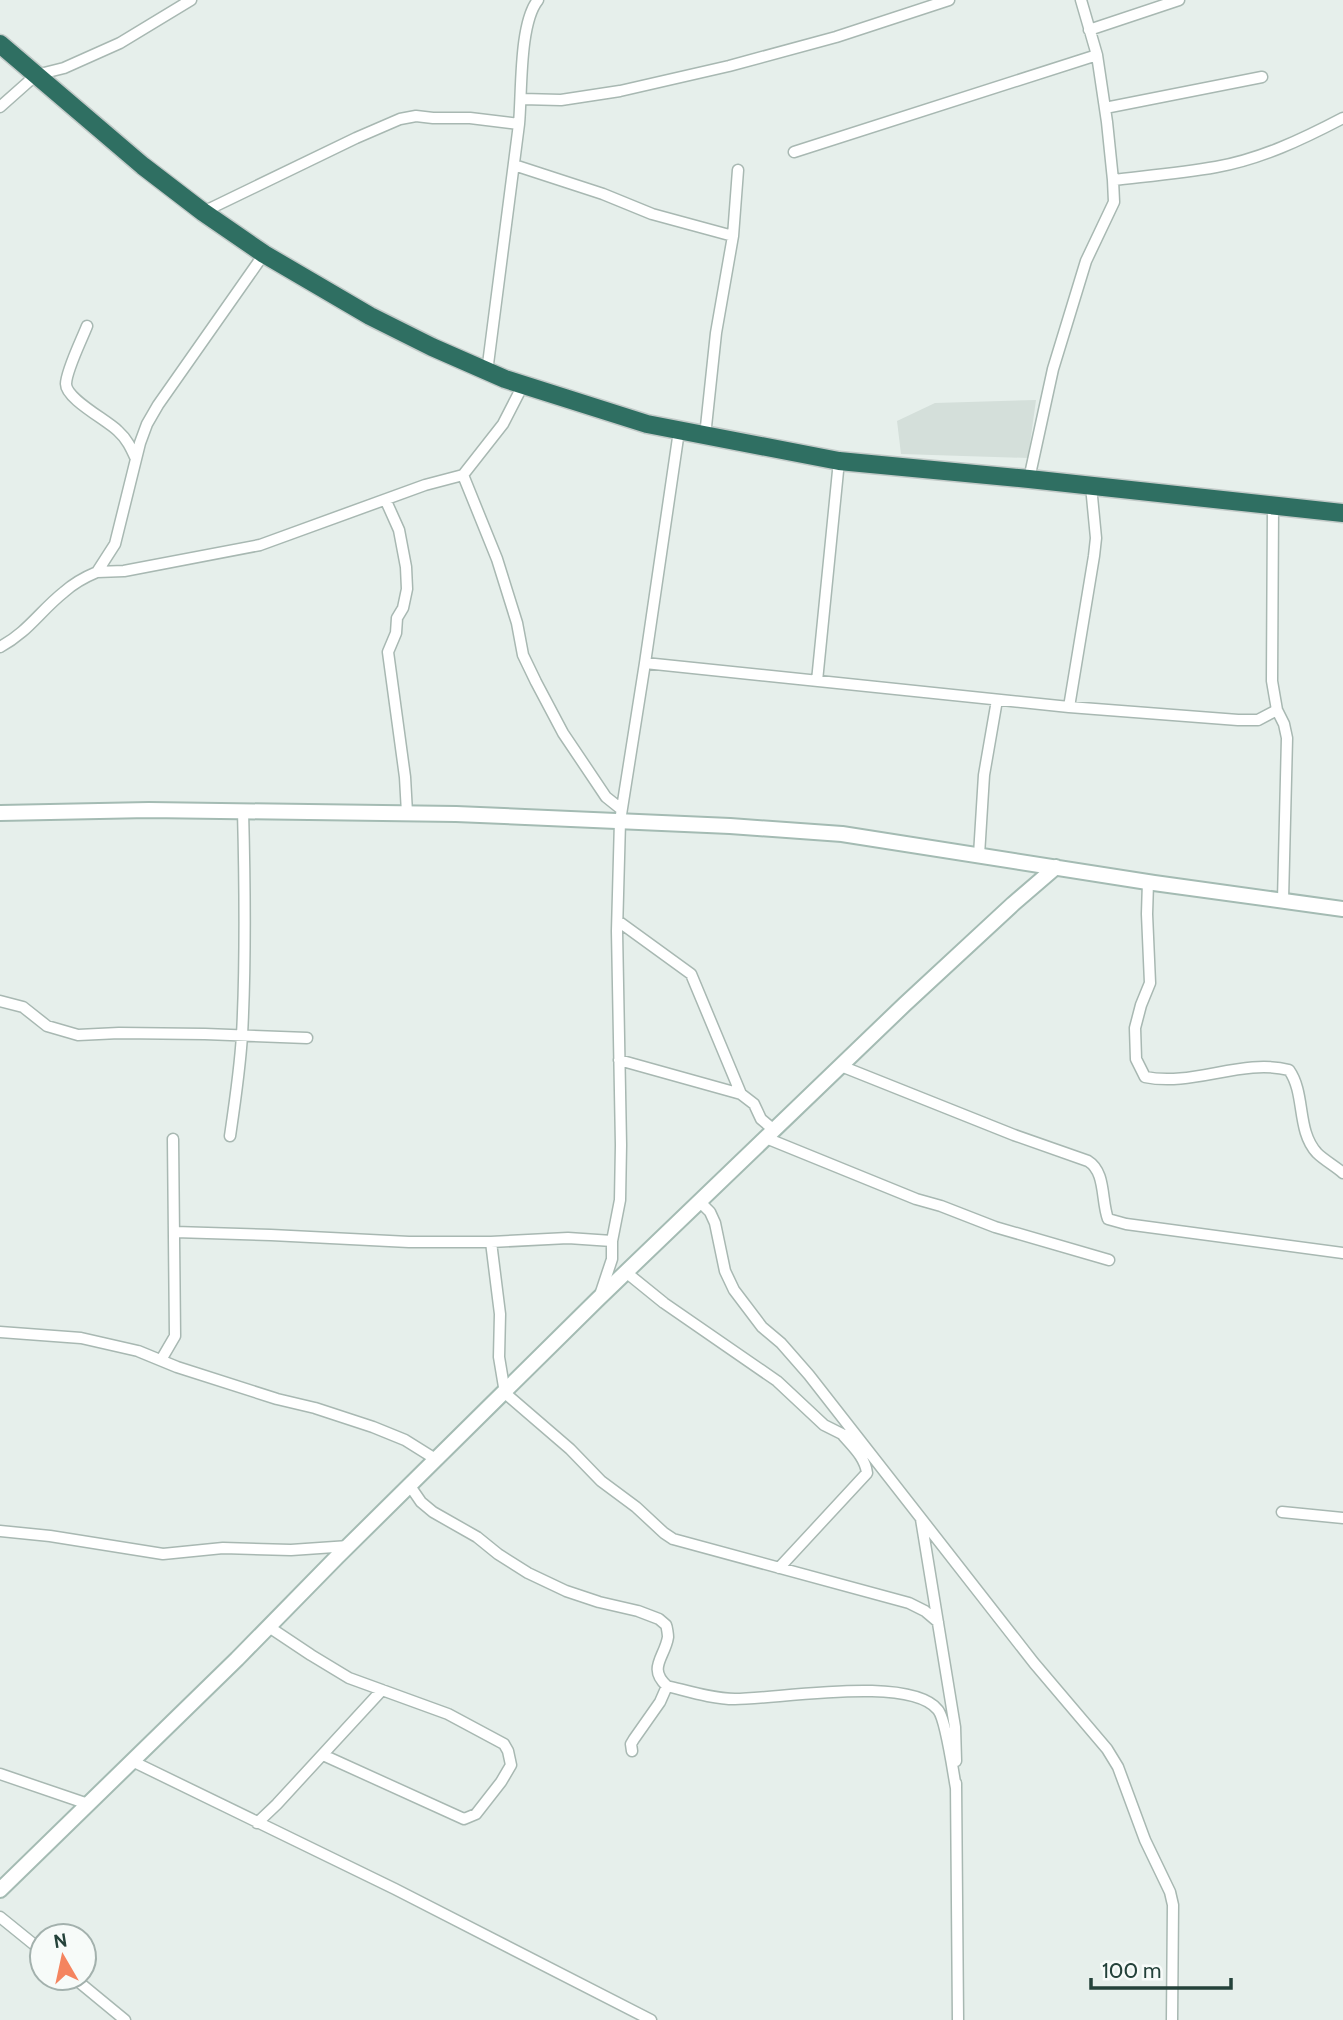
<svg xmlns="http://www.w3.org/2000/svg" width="1343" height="2020" viewBox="0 0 1343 2020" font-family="Cabin,sans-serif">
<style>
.built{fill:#d4dfda}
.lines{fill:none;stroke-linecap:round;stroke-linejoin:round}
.street-casing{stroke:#a8b8b2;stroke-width:13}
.secondary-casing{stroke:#a4bbb3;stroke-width:18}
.highway-casing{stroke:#c2cac8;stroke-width:21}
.street{stroke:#fff;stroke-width:10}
.secondary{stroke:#fff;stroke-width:14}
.highway{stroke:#2f6f62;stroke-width:18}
</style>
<rect width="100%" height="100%" fill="#e6efeb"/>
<!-- built -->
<path class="built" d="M1036,400L1028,458L901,454L897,421L935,403Z"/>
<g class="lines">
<!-- street casing -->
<g class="street-casing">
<path id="street" d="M1089,30L1179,0
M522,99L561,100L620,91L729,66L836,37L949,0
M0,107L36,75L64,68L120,43L191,0
M1105,108L1262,77
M519,124C522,92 519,23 538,0
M794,152L1097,55
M514,165L603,194L652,214L733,236
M1113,180C1147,176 1182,173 1216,167C1261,159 1303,139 1343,118
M203,212L356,138L400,119L416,116L433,118H470L519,124L487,372
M264,254L158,405L147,424L140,443L115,544L97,572L124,571L260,545L425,485L463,475
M87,326C82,339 66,371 66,384C66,399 107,420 118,431C127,439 131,448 136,459
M523,385L503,424L463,475L497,559L517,623L523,655L536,682L563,733L606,797L621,809
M705,436L716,333L733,236L738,170
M1029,479L1053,369L1086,261L1114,202L1113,180L1107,122L1097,55L1081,0
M386,501L399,530L406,567L407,589L403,608L397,618L396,633L388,652L405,777L407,813
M1273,506L1272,681L1277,710L1284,724L1287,738L1283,900
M0,647C28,632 40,611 64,592C74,583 85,577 97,572
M645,663L1069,707L1238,720H1258L1277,710
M817,681L839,461
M1069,707L1094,556L1096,538L1091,486
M979,855L984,775L997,700
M1148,882L1147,914L1150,983L1141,1005L1135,1028L1136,1059L1145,1077C1193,1087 1242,1058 1289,1070C1306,1094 1296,1130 1317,1153C1324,1160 1335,1166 1343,1173
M618,921L691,974L741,1094
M0,1001L23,1007L47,1026L78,1035L119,1033L205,1034L307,1038
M619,1060L741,1094L754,1104L761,1119L774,1130
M841,1066L1014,1135L1088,1161C1106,1172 1101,1200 1108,1219L1126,1224L1343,1253
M230,1136C235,1102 240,1069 242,1035C246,961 245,886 243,811
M766,1138L916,1199L941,1206L995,1227L1109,1260
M700,1202L710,1212L715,1223L725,1271L734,1290L762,1327L781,1343L809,1375L1034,1663L1107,1749L1118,1767L1145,1840L1170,1892L1173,1905L1172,2020
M175,1232L271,1235L409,1242H491L568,1238L612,1241
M491,1242L500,1314L499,1357L505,1393L570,1449L601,1481L636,1507L664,1533L673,1539L909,1603L925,1611L938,1622
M627,1273L664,1303L777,1381L824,1425L842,1434L858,1439
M600,1295L612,1259V1241L620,1200L621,1145L617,931L620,821L645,663L679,431
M0,1332L81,1338L138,1351L177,1367L277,1399L315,1408L373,1427L405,1440L437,1460
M161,1360L175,1336L173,1139
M410,1486L421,1502L433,1512L477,1537L498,1554L528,1573L566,1591L599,1602L638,1611L659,1619L666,1625C667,1627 668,1635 668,1637C665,1657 647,1668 667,1686C688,1691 712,1699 735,1699C778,1699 910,1675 938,1710C946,1720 953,1772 956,1788
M1282,1512L1343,1518
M921,1519L955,1727L956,1761
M0,1531L50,1536L163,1554L223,1548L291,1550L349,1546
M779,1568L867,1473C865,1457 852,1446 842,1434
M269,1627L311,1655L349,1678L448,1714L504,1744L508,1751L511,1765L501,1782L476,1814L464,1819L323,1755
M632,1751L631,1744L634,1739L660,1702L667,1686
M132,1761L395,1889L651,2020
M0,1774L88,1804
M956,1783L958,2020
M257,1823L277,1804L382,1690
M0,1917L42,1951
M74,1978L125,2020"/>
</g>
<!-- secondary casing -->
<g class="secondary-casing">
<path id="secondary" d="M0,813L149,810L456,814L730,826L842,834L1154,883L1343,909
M0,1890L237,1659L337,1557L598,1299L905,1004L1013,904L1056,867"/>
</g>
<!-- highway casing -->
<g class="highway-casing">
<path id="highway" d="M0,44L143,166L203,212L264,254L370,316L432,347L505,379L647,424L839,461L1029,479L1343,513"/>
</g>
<!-- street -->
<use href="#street" class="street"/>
<!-- secondary -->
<use href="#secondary" class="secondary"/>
<!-- highway -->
<use href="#highway" class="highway"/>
</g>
<!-- north arrow -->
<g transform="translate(63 1957) rotate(351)"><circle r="33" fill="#f7fbf9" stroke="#a3b1ad" stroke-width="2"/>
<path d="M0-5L12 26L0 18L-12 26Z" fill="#f4845f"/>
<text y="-10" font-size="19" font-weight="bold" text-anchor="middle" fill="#24423a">N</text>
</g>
<!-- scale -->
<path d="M1091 1978v10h140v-10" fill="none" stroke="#24423a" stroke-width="3.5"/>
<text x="1102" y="1978" font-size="21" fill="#24423a" stroke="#f7fbf9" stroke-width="5" paint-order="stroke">100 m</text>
</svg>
